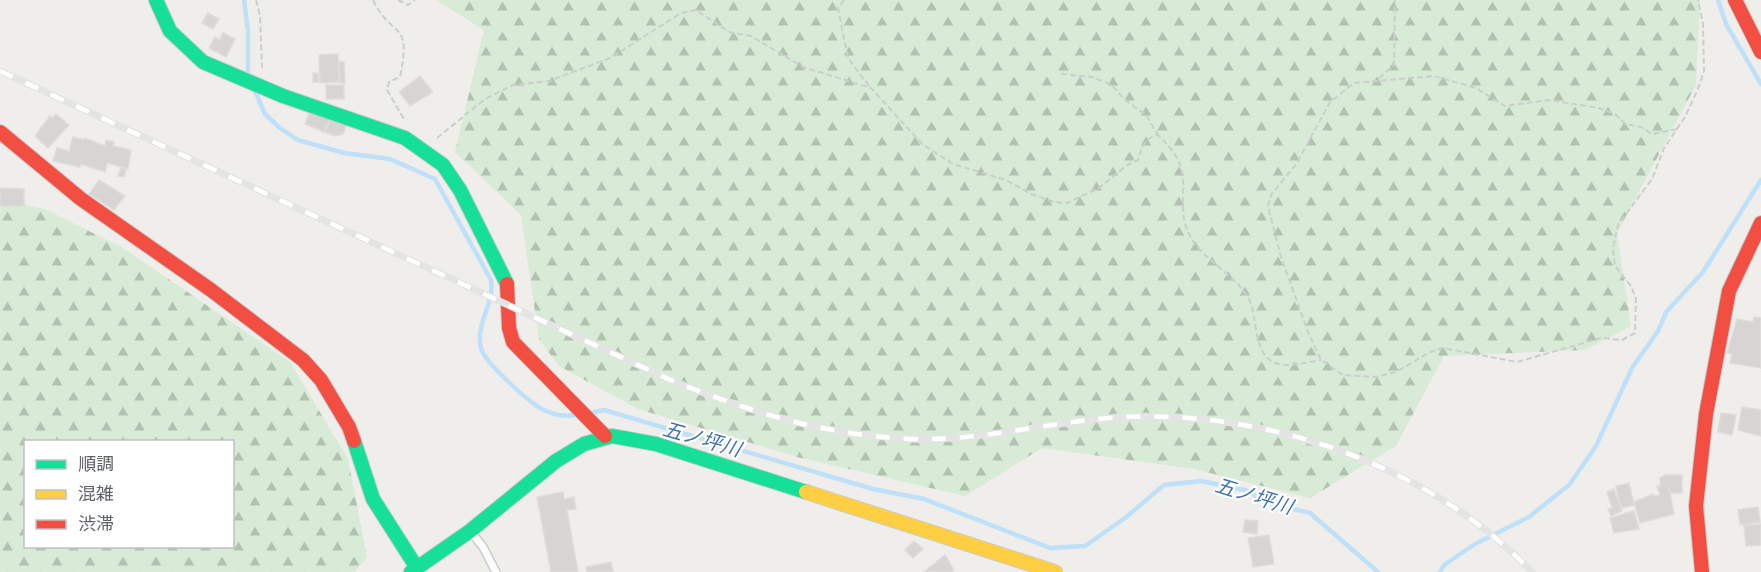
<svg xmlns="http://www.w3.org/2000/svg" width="1761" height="572" viewBox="0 0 1761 572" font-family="Inter,'Noto Sans JP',sans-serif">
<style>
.forest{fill:url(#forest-firs);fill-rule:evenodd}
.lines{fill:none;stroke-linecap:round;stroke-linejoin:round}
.stream{stroke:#bfe0f9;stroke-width:4.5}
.building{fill:#d6d5d3;stroke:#deddd9;stroke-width:1.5}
.lane-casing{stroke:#cbcccc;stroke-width:10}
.fast-casing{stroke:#cacacb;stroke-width:16}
.slow-casing{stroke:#cacacb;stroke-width:16}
.jam-casing{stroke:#cacacb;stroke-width:16}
.path{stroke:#cacfcc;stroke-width:2;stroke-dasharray:6 3;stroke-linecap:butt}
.lane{stroke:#fdfcfc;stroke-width:7}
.fast{stroke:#16e098;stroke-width:14}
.slow{stroke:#ffcf43;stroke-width:14}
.jam{stroke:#f24e42;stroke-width:14}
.rail-casing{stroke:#e4e4e4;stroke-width:7}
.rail{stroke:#fff;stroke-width:4.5;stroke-dasharray:14;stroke-linecap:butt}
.labels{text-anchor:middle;stroke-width:4.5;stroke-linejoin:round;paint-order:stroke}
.water-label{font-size:20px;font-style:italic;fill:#4174aa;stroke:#fff}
</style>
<defs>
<pattern id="forest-firs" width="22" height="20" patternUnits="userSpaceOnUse" patternTransform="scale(1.5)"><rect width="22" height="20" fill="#d8ebd6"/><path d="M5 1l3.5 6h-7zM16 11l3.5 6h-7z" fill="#b2c2b1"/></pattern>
</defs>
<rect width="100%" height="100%" fill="#efeeea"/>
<!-- forest -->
<path class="forest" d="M436,0H1700L1696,85L1617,233L1631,326L1585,350L1444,356L1396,446L1310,498L1194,469L1042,448L965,496L797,457L638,409L559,366L539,339L521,215L455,152L484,30Z
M0,201L45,209L123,248L290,362L348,459L367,557L355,572H0ZM26,442H232V546H26Z"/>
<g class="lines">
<!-- stream -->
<path class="stream" d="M244,0L248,31V75
M1718,0L1726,24L1761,84
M255,91L265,114L280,128L298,140L344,153L390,159L435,179L491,280C495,304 475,323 481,348C484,362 527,400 540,408C551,414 563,417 575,415
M590,413L604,410L873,489L924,499L1050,548L1085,546L1125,518L1164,485L1201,481L1245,490L1272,504L1310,513L1378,572
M1440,572L1444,565L1475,544L1529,517L1569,485L1596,446L1632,368L1658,331L1667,311L1703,272L1761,180"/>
</g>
<!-- building -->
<path class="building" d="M208,13L219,19L213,29L202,23Z
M223,33L235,39L226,57L209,48L215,37L220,40Z
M338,54L339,82L320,83L319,55Z
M339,62H344L345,83H340Z
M313,73H318L319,82H313Z
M420,76L433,92L410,106L399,92Z
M326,85H344V99H326Z
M311,108L331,116L324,132L305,124Z
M56,114L69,125L48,148L35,136L50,116L52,118Z
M331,117L347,123L343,134L335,136L325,132Z
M73,137L85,140V138L105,146L106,140L114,142L113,146L131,150L128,169L107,163L105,172L81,164L80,167L53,161L57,148L69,151Z
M121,168L126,169L124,177L118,176Z
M99,180L125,196L114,210L89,194Z
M0,188L24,189V206H0Z
M1754,317L1761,318V368L1730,363L1732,354L1727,353L1737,319L1753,322Z
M1742,407L1761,410V436L1738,430Z
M1721,413L1736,415L1732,435L1718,432Z
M1665,475H1682V493H1671L1669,488L1674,514L1640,523L1634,502L1653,494L1654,496L1660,495L1657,486H1660V478Z
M1629,483L1634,505L1621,508L1616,486Z
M1614,489L1622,511L1611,516L1608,509L1612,508L1607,492Z
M563,492L564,499L574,497L576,509L567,510L578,572H551L537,497Z
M1758,507L1760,522L1740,525L1738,510Z
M1634,511L1639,529L1614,533L1610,518Z
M1245,520L1258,521L1257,534L1243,532Z
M1761,524V545L1746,546L1744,526Z
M1269,535L1274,564L1253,567L1248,538Z
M914,541L923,549L913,558L905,550Z
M945,555L954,570L951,572H924Z
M611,562L613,572H587L586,567Z"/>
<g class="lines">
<!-- lane casing -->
<g class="lane-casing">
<path id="lane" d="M470,531L483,547L496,572"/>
</g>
<!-- fast casing -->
<g class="fast-casing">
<path id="fast" d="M156,0L170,31L203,62L283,96L405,138L443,165L460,190L507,284
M354,441L373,499L417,568
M411,572L470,531L556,461L584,444L612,436L656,444L806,492"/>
</g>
<!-- slow casing -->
<g class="slow-casing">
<path id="slow" d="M806,492L1055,572"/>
</g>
<!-- jam casing -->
<g class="jam-casing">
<path id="jam" d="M1735,0L1761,52
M0,132L81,199L211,290L303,360L321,380L349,427L354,441
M507,284L509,328L513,342L605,436
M1702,572L1696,506L1706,414L1729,291L1761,223"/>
</g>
<!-- path -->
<path class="path" d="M256,0L260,16L262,68
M373,0C393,41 412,18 400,77L389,82L387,90L404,119
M398,0L408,5L415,0
M844,0L838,8L848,58L869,86
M1061,74L1092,77L1112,85L1124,99L1146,115L1158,135
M1379,78L1394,65L1395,0
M1677,129L1652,134L1641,127L1625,124L1615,114L1599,108L1548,100L1505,106L1476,88L1434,76L1354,83L1330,102L1297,163L1271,195L1268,206L1281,257L1308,332L1321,360L1343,375L1376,377L1396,372L1430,352L1443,348L1517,362L1601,338L1622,340L1635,333L1636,299L1631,286L1615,266L1613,249L1618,225L1652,179L1664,148L1685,117L1698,89L1704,71L1703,24L1698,0
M437,138L485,99L513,85L549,81L610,58L681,13L696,10L729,32L751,36L803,67L871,88L922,144L953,164L1006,180L1031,194L1054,202L1067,203L1099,188L1126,166L1138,160C1142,147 1144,138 1158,135C1167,144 1178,155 1181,168C1187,190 1177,212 1190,236C1204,262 1240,276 1251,304C1254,313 1255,325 1257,335C1265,375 1291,365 1321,360"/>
<!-- lane -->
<use href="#lane" class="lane"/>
<!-- fast -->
<use href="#fast" class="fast"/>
<!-- slow -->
<use href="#slow" class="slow"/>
<!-- jam -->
<use href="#jam" class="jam"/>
<!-- rail casing -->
<g class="rail-casing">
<path id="rail" d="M0,71L675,382C757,414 824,435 913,439C983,441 1053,421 1122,417C1268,410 1429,465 1532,572"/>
</g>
<!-- rail -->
<use href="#rail" class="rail"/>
</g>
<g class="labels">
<!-- water labels -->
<g class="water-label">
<text transform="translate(702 439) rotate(16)" y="7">五ノ坪川</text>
<text transform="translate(1254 496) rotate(17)" y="7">五ノ坪川</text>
</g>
</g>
<!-- legend -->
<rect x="24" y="440" width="210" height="108" fill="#ffffff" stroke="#bfc1c3" stroke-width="1.5"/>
<rect x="36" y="460" width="30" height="9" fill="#16e098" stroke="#bfc1c3" stroke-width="1.5"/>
<text x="78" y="470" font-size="18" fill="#5f6368">順調</text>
<rect x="36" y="490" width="30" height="9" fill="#ffcf43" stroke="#bfc1c3" stroke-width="1.5"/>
<text x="78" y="500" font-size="18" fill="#5f6368">混雑</text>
<rect x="36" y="520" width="30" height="9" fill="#f24e42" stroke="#bfc1c3" stroke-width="1.5"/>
<text x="78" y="530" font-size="18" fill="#5f6368">渋滞</text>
</svg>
